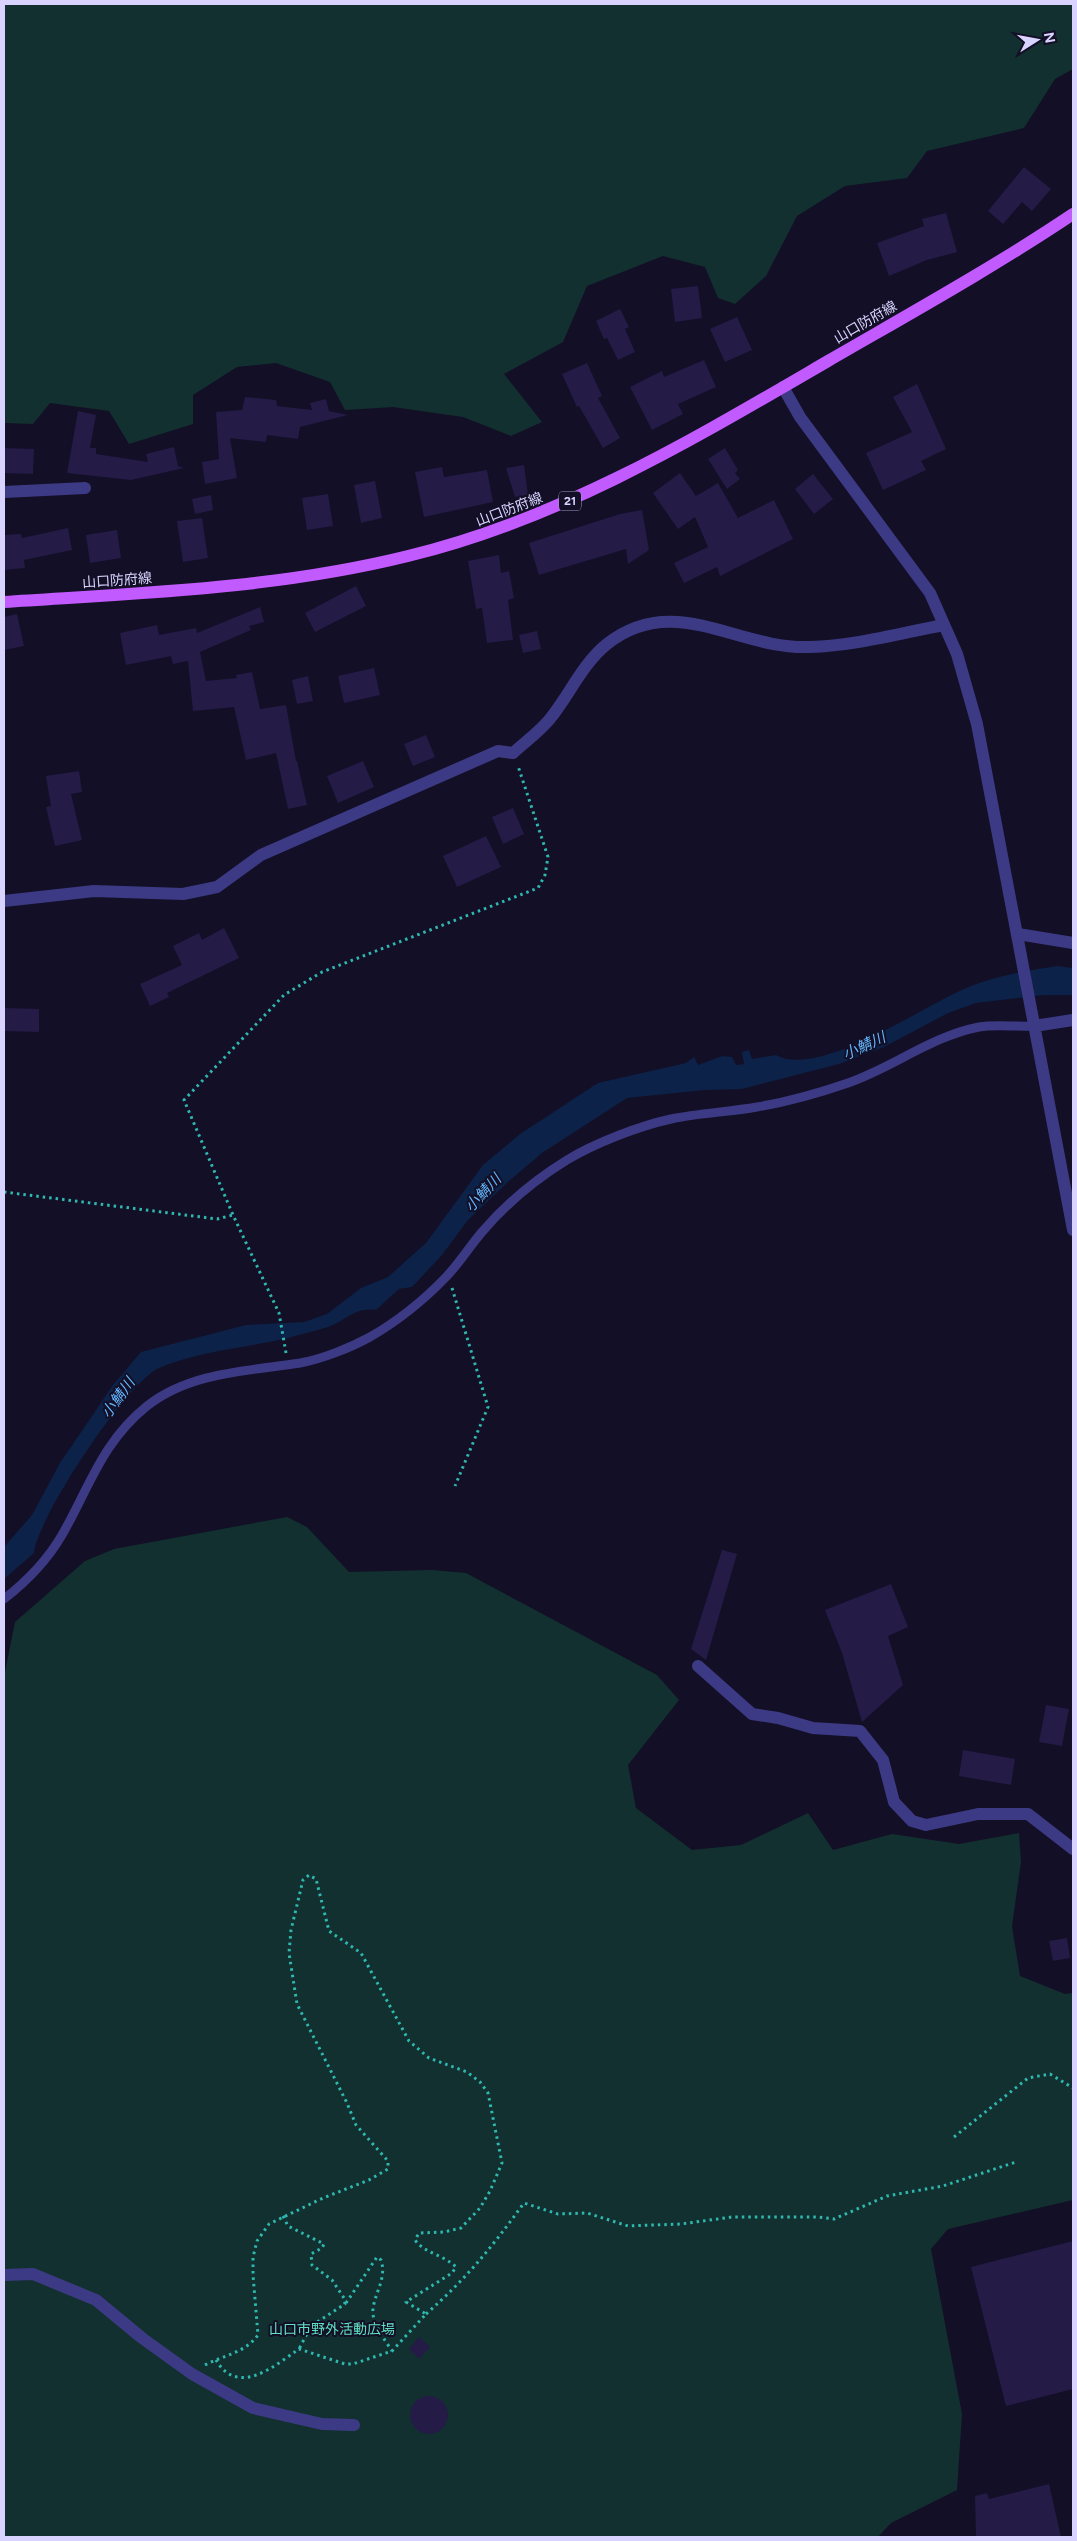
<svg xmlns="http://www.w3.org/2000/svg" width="1077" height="2541" viewBox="0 0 1077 2541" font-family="Figtree,'Noto Sans JP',sans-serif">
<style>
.green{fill:#12302f}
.water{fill:#0c2248}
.building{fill:#241b47}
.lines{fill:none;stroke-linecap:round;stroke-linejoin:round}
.path{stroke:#2fb8b0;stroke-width:3;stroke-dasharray:2.5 4;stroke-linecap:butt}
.service{stroke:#3d3a85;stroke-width:9}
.minor{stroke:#3d3a85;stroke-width:12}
.primary{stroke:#c25bff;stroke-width:12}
.labels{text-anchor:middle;stroke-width:4;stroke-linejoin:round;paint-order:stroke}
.shield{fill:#130f26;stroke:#9e99be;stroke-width:1}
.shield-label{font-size:12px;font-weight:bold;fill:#d9d4ff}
.street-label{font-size:14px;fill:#d9d4ff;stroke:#130f26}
.park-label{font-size:14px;fill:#5fe0c0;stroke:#130f26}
.water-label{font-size:15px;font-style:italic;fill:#62b6ff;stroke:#130f26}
</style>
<rect width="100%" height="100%" fill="#130f26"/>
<!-- green -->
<path class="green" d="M4,4H1073V69L1055,79L1024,128L927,151L907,178L845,186L797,216L766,276L735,304L718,298L705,267L663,256L587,286L563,342L504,374L542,422L511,436L463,417L393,407L345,410L330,382L276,363L237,367L193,395V424L129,444L109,411L50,403L33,424L4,423Z
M287,1517L307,1527L349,1572L432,1570L466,1573L657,1675L679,1700L628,1765L636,1808L692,1850L741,1845L808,1813L833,1850L892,1834L959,1844L1019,1833L1021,1862L1012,1926L1020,1976L1065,1994L1073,1993V2200L948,2229L931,2249L962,2414L957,2490L891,2523L878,2537H4V1677L15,1622L85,1561L114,1549Z"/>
<!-- water -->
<path class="water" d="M1057,966L1073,968V995H1043L976,1003L948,1013L884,1047L839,1064L742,1089L705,1090L627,1098L542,1153L509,1181L468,1220L442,1255L412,1287L399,1289L376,1310C355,1307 347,1320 328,1327C319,1330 309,1332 299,1335C253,1348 203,1349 159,1368C127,1382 37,1518 34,1553L4,1579V1547L32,1515L60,1463L113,1385L141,1352L246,1325L304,1322L327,1314L361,1288L388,1277L426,1243L483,1165L520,1134L598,1083L686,1063L694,1057L698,1065L722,1056L732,1057L736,1065L744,1064L742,1052L749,1050L752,1059L776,1055C817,1079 922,1007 964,989C994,976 1026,971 1057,966Z"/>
<!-- building -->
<path class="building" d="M1024,167L1051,189L1032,211L1022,202L1003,224L988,211Z
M946,213L957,252L927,260L889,276L877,243L924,226L922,219Z
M698,286L702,318L675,322L671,289Z
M620,309L629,327L625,329L635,352L618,360L607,338L604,339L596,321Z
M737,317L752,350L725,362L710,329Z
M704,360L716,387L678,404L683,414L652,430L630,387L662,371L664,377Z
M587,363L602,396L598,398L620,438L603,448L579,406L577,407L562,374Z
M917,384L946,449L921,461L926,470L883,490L866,453L912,432L893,397Z
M245,397L276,400L277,406L312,410L310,403L326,399L329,411L348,415L300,427L298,439L267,435L266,442L230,438L237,478L205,484L202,462L219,459L216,412L242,410Z
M78,411L96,415L90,448H96V454L148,462L146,454L174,447L178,466L184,468L131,480L67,473Z
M4,448L34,449L33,474L4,473Z
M725,448L738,470L735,473L740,479L727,489L708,459Z
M524,465L528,495L515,497L506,468Z
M442,467L444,477L487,470L493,502L424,517L415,472Z
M680,473L696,496L718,483L738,518L774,500L793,539L720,576L717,567L684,583L674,563L708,547L695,517L678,529L653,493Z
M813,474L833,499L814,514L795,489Z
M375,481L382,518L361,523L354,485Z
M328,494L333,526L307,530L302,498Z
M211,495L213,510L195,514L192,499Z
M642,510L649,550L628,564L626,549L539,575L529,543L620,514Z
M202,518L208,558L183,562L177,521Z
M68,528L72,550L24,560L25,568L4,570V535L21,534L22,538Z
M117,530L121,558L90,563L86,535Z
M499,555L501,573L509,571L514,598L508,600L513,640L487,643L482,608L476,609L468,561Z
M356,586L366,606L315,632L305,613Z
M260,607L264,622L249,626L251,630L200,652L206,681L237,678L236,675L252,672L260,709L286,705L296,761H297L307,805L288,809L276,753L246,760L234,707L193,711L188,661L173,664L171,656L126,665L120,633L157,625L159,635L196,628L197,633Z
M17,614L24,646L4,650V617Z
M537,631L541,649L523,653L519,635Z
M374,668L380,695L344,703L338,676Z
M308,676L313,701L297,704L292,680Z
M426,735L435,757L413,766L404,744Z
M363,761L374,787L338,803L327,776Z
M79,771L82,792L71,794L82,840L55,846L46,807L51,806L46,776Z
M513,808L524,834L503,844L492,817Z
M486,836L501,867L457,887L443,856Z
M224,928L239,958L167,993L169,997L150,1006L140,984L182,965L173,946L199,933L202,940Z
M4,1008L39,1009V1032L4,1031Z
M722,1550L737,1554L706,1660L691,1649Z
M891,1584L908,1627L888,1636L903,1685L862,1722L842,1653L825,1610Z
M1046,1705L1069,1709L1062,1746L1039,1742Z
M963,1750L1015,1759L1011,1785L959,1776Z
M1067,1938L1070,1958L1053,1961L1049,1941Z
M1073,2241V2389L1006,2406L971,2267Z
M419,2337L430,2347L419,2359L409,2349Z
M410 2415a19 19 0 1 1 38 0a19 19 0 1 1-38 0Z
M1049,2484L1061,2537H976L975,2496L987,2493L989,2499Z"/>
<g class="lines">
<!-- path -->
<path class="path" d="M4,1192L217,1219L233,1215
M452,1288L488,1407L455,1486
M286,1353L279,1313L233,1215L184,1100L284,995L322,972L538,888L545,875L548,857L518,766
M954,2137L1028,2078L1050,2074L1073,2088
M283,2216L288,2226L324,2244L322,2248L311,2254L312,2265L332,2280L344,2298L345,2304L311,2326L299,2349
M346,2303L377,2257L381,2260C387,2278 375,2292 373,2309C371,2322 385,2340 392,2351
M426,2314C467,2278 492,2247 524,2203L558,2214L587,2213L628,2226L681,2224L732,2217H818L834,2219L887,2196L943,2186L1016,2162
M205,2365C224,2355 245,2353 258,2335L253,2275V2257L257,2241L269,2224L323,2198L369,2180L388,2169V2161L356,2125L347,2103L297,2004L289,1953L291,1930L303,1880L309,1875L316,1879L329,1931L361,1953L409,2041L429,2058L467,2072L480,2082L488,2093L502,2163L490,2191L480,2208L461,2228L444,2232L419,2233L415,2240C424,2253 444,2255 456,2267L452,2273L406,2302L426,2314L392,2351L353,2364H345L299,2349C273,2367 238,2397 216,2360"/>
<!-- service -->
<path class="service" d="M4,1599C26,1582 48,1559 62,1535C89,1488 102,1442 147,1406C190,1372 248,1371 300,1363C322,1359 350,1348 370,1337C398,1321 425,1299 447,1276C460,1262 470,1246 482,1232C506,1204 536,1179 567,1160C595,1143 639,1126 671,1119C699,1113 729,1112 757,1107C787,1102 819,1093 848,1083C892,1068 932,1036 979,1027C995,1024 1017,1027 1034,1026"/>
<!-- minor -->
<path class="minor" d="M783,387L800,417L930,593L957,654L977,724L1073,1230
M4,492L85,488
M4,901L94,891L183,894L217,887L261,855L498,751L513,753C525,742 539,732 549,720C569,696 582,664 607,644C675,591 737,650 810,647C855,646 901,633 944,625
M1018,934L1073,943
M1034,1026L1073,1020
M698,1666L752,1714L778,1718L813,1728L860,1731L883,1760L894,1802L912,1821L926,1825L978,1814H1028L1073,1849
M4,2275L33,2274L96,2300L142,2338L192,2374L253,2408L322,2424L354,2425"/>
<!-- primary -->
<path class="primary" d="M4,602C139,593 275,589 408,556C561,519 694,439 828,361C911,313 994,267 1073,214"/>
</g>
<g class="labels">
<!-- shield labels -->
<rect class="shield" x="559" y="491.5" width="22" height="19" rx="4"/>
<g class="shield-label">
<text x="570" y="505">21</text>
</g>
<!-- street labels -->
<g class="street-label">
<text transform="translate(865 322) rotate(-30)" y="5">山口防府線</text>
<text transform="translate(509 509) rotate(-21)" y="5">山口防府線</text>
<text transform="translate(117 580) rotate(-4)" y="5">山口防府線</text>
</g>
<!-- park labels -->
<g class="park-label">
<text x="332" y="2334">山口市野外活動広場</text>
</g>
<!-- water labels -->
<g class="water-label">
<text transform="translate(864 1046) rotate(-25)" y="5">小鯖川</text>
<text transform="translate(483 1193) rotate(-47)" y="5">小鯖川</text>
<text transform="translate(118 1398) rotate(-54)" y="5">小鯖川</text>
</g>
</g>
<!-- border -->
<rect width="1077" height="2541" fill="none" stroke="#d9d4ff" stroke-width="10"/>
<!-- north arrow -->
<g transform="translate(1037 40) rotate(79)" stroke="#130f26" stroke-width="4" paint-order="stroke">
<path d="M0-4L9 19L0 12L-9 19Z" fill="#d9d4ff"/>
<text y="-8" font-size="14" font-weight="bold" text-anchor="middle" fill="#d9d4ff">N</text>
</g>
</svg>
